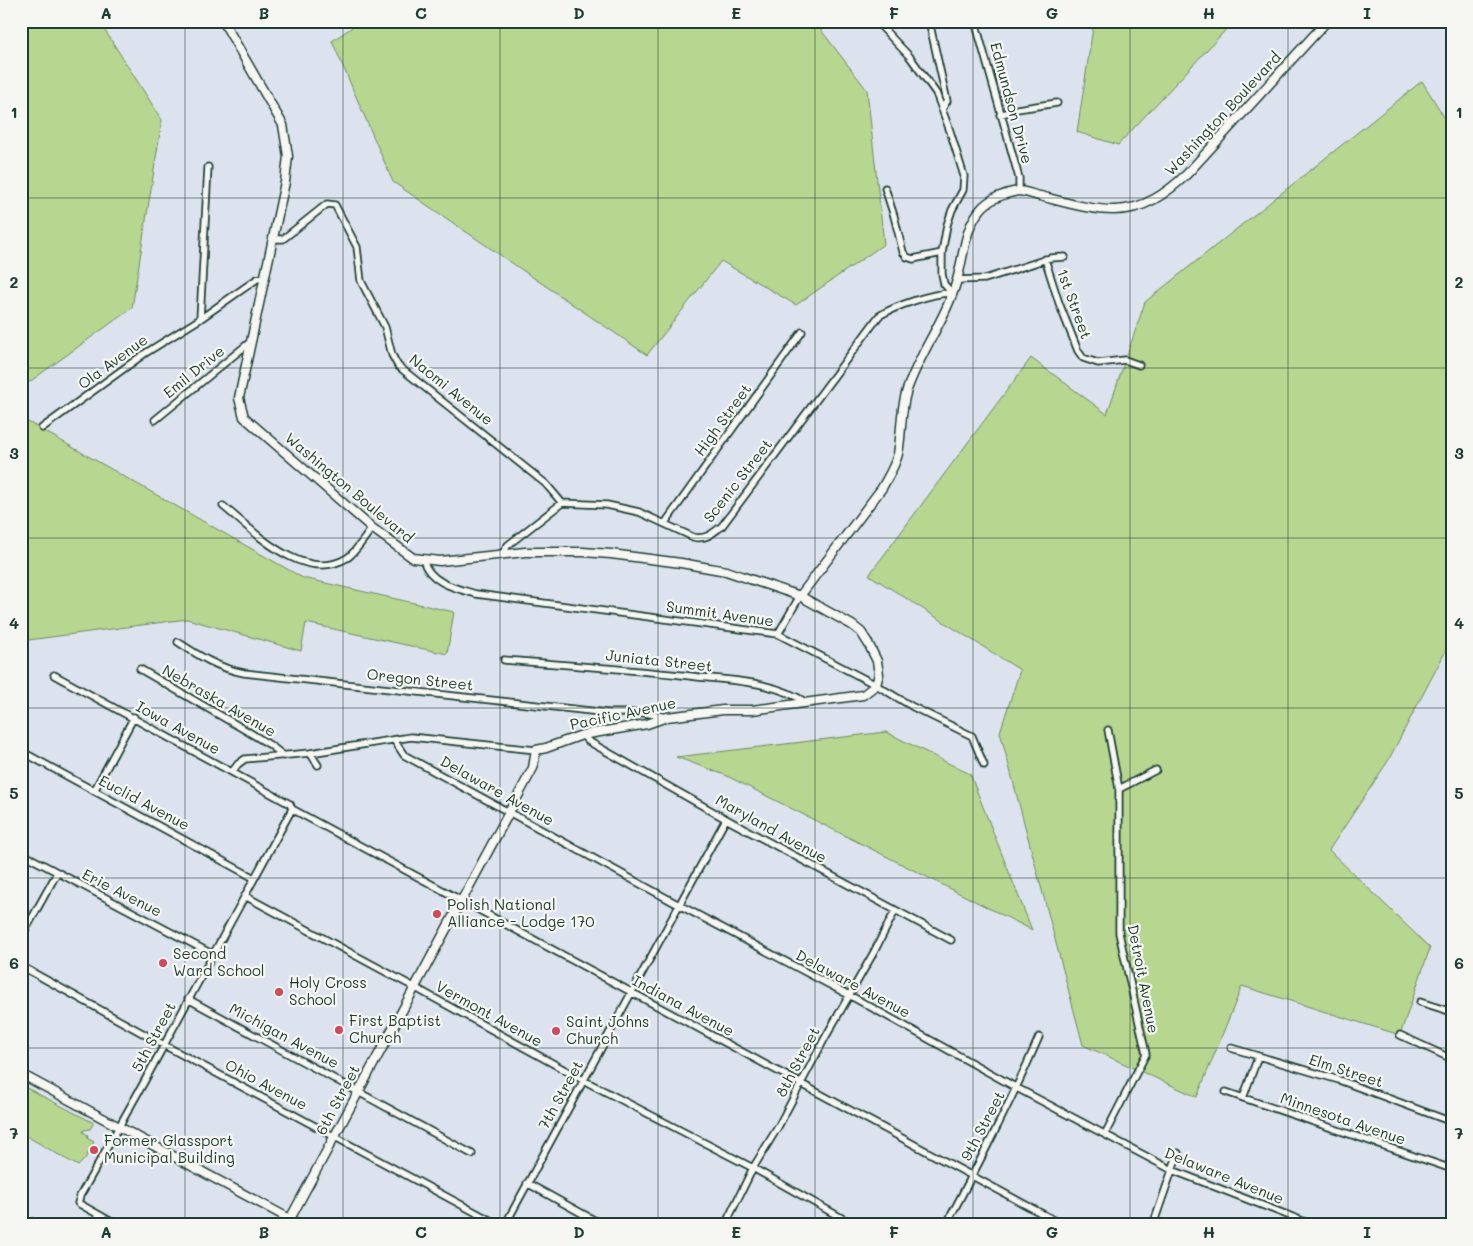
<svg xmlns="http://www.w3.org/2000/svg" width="1473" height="1246" viewBox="0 0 1473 1246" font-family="Mali,sans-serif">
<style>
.green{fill:#b7d690;stroke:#6b8a62}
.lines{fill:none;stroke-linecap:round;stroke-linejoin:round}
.street-casing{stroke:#1f3d34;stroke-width:9}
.secondary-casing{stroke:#1f3d34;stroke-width:11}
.street{stroke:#f6f6f2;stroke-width:5.5}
.secondary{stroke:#f6f6f2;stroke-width:8}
.rail{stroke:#1f3d34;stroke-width:2;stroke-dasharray:8 4;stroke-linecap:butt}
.grid{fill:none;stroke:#1f3d34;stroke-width:1;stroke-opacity:0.55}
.poi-dot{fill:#d1495b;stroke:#f6f6f2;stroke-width:2}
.labels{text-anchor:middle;stroke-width:4.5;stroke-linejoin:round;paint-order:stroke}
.street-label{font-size:15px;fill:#1f3d34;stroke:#f6f6f2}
.poi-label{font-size:15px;fill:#1f3d34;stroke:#f6f6f2;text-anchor:start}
.neatline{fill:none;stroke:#1f3d34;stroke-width:2}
.grid-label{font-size:16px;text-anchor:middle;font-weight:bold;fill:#1f3d34}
</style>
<rect width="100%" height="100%" fill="#dde3ee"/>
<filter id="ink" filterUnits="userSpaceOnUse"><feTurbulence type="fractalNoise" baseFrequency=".02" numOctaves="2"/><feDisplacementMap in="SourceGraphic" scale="10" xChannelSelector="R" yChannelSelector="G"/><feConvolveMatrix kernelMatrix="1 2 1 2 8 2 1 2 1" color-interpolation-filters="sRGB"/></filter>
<g filter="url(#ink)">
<!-- green -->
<path class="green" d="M21,21H99L162,120L132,308L21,388Z
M361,21H814L867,90L884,244L796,305L721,261L647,355L393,182L332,41Z
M1094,21H1234L1118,145L1077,132Z
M1422,81L1452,130V639L1388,761L1329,850L1430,948L1400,1035L1242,986L1197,1097L1083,1045L1000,732L1020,670L869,575L1031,358L1107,414L1145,302Z
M21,418L303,578L454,612L447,654L306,623L301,651L187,619L21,641Z
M886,732L970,774L1032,930L725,775L676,757Z
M21,1085L94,1123L90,1129L84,1130L83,1132L88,1135L87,1138L94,1142L85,1159L78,1166L21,1133Z"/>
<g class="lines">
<!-- street casing -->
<g class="street-casing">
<path id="street" d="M876,21L910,57L936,93L950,131L964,176L963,190L952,210L947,225L942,253V274L944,284L952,293
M929,21L947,101L942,109
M975,21L1019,178V191
M1000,115L1017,109L1057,103
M885,188L894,216L903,252L907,257L913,259L942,253
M272,239H283L327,204L335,205L357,247L361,281L385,327L392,355L398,366L546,484L562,503
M1045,259L1059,303L1078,351L1083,358L1098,363L1125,360L1139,365
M957,280L985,279L1050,258L1065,257
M200,319L208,167
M155,420L249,343
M42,428L144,354L200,319L257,279L265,277
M223,506C255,532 303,584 347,558C355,553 366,536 372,528
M665,523L802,332
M502,554L508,545L562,503L607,505L639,512L693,537C705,540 712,534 722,526L879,316C895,306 935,292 952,293
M423,560C430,583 455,588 476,594L778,634L876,685L913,707L972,736L984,765
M778,634L800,596
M178,642C199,656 218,668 244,673L609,713H645L667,717
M504,660C566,665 628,669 690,676C729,681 773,680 807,703
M140,669L247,731L270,745L284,756
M54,675L290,804L292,809L143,1084L80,1196L78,1203L117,1225
M582,735L588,741L726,819L951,940
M394,740L404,755L679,905L849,995L1017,1088L1172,1170L1313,1225
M21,751L254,878
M310,753L318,765
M232,772L238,764L245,759L310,753L411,737L536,750
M1119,789L1156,770
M94,791L134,717
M292,809L1063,1225
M21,853L212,954
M245,896L414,987L583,1080L753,1168L854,1225
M21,938L57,873
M21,966L164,1045L499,1225
M188,999L472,1154
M1420,1002L1452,1012
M1400,1035L1452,1059
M1231,1048L1339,1080L1452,1122
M1226,1092L1452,1169
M1243,1098L1258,1057
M1105,1134L1146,1054L1119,933V789L1108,730
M527,1183L603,1225
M505,1225L726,819
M725,1225L753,1168L778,1127L825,1038L874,952L895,911
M946,1225C979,1163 1011,1102 1039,1037
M1153,1225L1178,1153"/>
</g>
<!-- secondary casing -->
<g class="secondary-casing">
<path id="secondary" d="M223,21L283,125L288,156L285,182L239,398L244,417L372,528L413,558L440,561L525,552H583L611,554L681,563L726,571L800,596L852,625L861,632L868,643L877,661L879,674L876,685L863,695L752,710H723L667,717L647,724L582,735L546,748L536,750L533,768L290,1219
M800,596L882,488C888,477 895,466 898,454C902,433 900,410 907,390C920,352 946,319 957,280C964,256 964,228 981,209C989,199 1005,193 1018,191C1025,191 1034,195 1040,196C1064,202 1090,210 1114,210C1144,210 1167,193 1187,174L1327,21
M21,1074L301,1225"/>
</g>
<!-- street -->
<use href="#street" class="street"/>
<!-- secondary -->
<use href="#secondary" class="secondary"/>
<!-- rail -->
<path class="rail" d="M21,1212L46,1225"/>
</g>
</g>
<!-- grid -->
<path class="grid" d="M185,21V1225M343,21V1225M500,21V1225M658,21V1225M815,21V1225M973,21V1225M1130,21V1225M1288,21V1225M21,198H1452M21,368H1452M21,538H1452M21,708H1452M21,878H1452M21,1048H1452"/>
<!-- markers -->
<g class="poi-dot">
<circle cx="437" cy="914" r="5"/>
<circle cx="163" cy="963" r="5"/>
<circle cx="279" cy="992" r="5"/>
<circle cx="339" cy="1030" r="5"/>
<circle cx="556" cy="1031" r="5"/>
<circle cx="94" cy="1150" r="5"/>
</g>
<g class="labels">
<!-- street labels -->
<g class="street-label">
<text transform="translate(1011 103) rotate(75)" y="5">Edmundson Drive</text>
<text transform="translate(1223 114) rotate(-47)" y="5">Washington Boulevard</text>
<text transform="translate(1074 304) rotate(70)" y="5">1st Street</text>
<text transform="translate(113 362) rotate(-36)" y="5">Ola Avenue</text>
<text transform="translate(194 372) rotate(-39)" y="5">Emil Drive</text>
<text transform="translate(451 390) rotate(39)" y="5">Naomi Avenue</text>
<text transform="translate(723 420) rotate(-54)" y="5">High Street</text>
<text transform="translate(738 481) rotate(-52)" y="5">Scenic Street</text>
<text transform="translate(349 488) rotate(40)" y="5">Washington Boulevard</text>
<text transform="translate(720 614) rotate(8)" y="5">Summit Avenue</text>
<text transform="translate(659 661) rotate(6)" y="5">Juniata Street</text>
<text transform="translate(420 680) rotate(6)" y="5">Oregon Street</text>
<text transform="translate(219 701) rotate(30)" y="5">Nebraska Avenue</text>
<text transform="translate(623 714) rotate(-12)" y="5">Pacific Avenue</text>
<text transform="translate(178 728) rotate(29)" y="5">Iowa Avenue</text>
<text transform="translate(497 791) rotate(29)" y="5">Delaware Avenue</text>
<text transform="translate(144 803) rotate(28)" y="5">Euclid Avenue</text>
<text transform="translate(771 829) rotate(29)" y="5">Maryland Avenue</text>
<text transform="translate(122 893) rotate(27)" y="5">Erie Avenue</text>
<text transform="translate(1143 979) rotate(79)" y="5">Detroit Avenue</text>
<text transform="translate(853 984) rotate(28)" y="5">Delaware Avenue</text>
<text transform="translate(683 1006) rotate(28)" y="5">Indiana Avenue</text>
<text transform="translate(489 1014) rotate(29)" y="5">Vermont Avenue</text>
<text transform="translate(284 1036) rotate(28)" y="5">Michigan Avenue</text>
<text transform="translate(154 1037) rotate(-62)" y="5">5th Street</text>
<text transform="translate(798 1062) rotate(-62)" y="5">8th Street</text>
<text transform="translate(1346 1071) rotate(18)" y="5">Elm Street</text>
<text transform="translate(266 1085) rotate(28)" y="5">Ohio Avenue</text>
<text transform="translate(561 1095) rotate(-61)" y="5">7th Street</text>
<text transform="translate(338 1100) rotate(-62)" y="5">6th Street</text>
<text transform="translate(1343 1119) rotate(19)" y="5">Minnesota Avenue</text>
<text transform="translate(983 1126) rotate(-62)" y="5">9th Street</text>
<text transform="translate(1224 1176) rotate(22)" y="5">Delaware Avenue</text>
</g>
<!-- poi labels -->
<g class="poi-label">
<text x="447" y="910">Polish National<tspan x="447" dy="17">Alliance - Lodge 170</tspan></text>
<text x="173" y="959">Second<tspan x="173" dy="17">Ward School</tspan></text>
<text x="289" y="988">Holy Cross<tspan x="289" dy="17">School</tspan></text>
<text x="349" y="1026">First Baptist<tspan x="349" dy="17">Church</tspan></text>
<text x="566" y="1027">Saint Johns<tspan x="566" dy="17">Church</tspan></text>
<text x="104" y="1146">Former Glassport<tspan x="104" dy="17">Municipal Building</tspan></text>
</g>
</g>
<!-- margin -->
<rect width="1473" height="1246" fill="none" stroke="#f6f6f2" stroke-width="55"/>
<rect x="28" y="28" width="1418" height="1190" class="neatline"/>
<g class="grid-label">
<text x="106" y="19">A</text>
<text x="264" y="19">B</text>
<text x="421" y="19">C</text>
<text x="579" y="19">D</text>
<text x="736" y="19">E</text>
<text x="894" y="19">F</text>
<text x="1052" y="19">G</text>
<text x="1209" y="19">H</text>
<text x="1367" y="19">I</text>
<text x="14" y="118">1</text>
<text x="1459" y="118">1</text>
<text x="14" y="288">2</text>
<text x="1459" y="288">2</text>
<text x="14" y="459">3</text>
<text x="1459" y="459">3</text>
<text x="14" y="629">4</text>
<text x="1459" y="629">4</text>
<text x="14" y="799">5</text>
<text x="1459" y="799">5</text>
<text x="14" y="969">6</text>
<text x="1459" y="969">6</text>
<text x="14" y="1139">7</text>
<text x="1459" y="1139">7</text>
<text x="106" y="1238">A</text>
<text x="264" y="1238">B</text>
<text x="421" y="1238">C</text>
<text x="579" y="1238">D</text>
<text x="736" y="1238">E</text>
<text x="894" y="1238">F</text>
<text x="1052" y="1238">G</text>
<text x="1209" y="1238">H</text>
<text x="1367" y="1238">I</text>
</g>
</svg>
